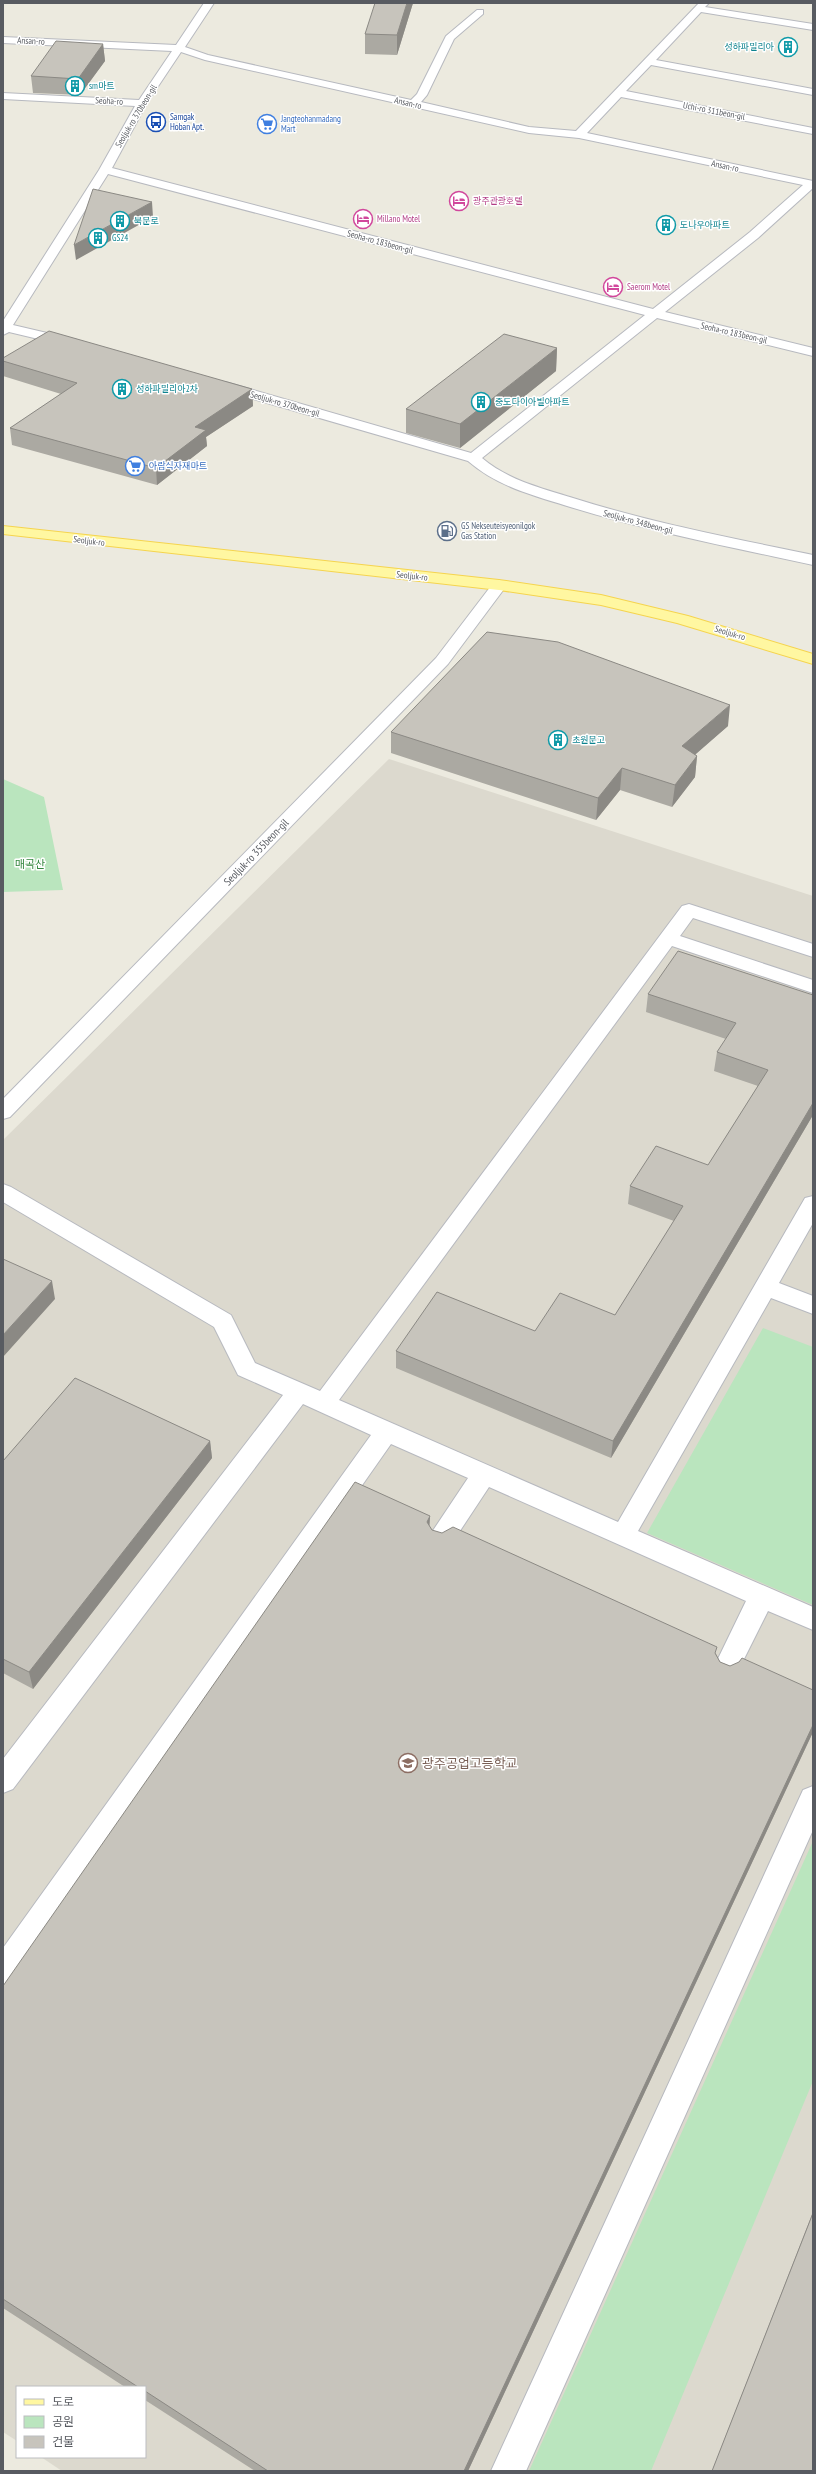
<svg xmlns="http://www.w3.org/2000/svg" width="816" height="2474" viewBox="0 0 816 2474" font-family="'PT Sans Narrow','Noto Sans KR',sans-serif">
<style>
.education{fill:#dcd9ce}
.green{fill:#bae5be}
.lines{fill:none;stroke-linecap:round;stroke-linejoin:round}
.minor-casing{stroke:#b7b9bf;stroke-width:2}
.major-casing{stroke:#f5d44f;stroke-width:2}
.minor{fill:#fff;fill-rule:evenodd}
.major{fill:#fff7a1;fill-rule:evenodd}
.wall{fill:#aba9a2}
.shaded-wall{fill:#8b8984}
.building{fill:#c7c4bc;stroke:#8b8984}
.labels{text-anchor:middle;stroke-width:3;stroke-linejoin:round;paint-order:stroke}
.far-street-label{font-size:9px;fill:#585b61;stroke:#fff}
.far-culture-label{font-size:9px;fill:#0d838f;stroke:#fff;text-anchor:start}
.far-transit-label{font-size:9px;fill:#164399;stroke:#fff;text-anchor:start}
.far-shop-label{font-size:9px;fill:#366cbe;stroke:#fff;text-anchor:start}
.far-hotel-label{font-size:9px;fill:#b23c85;stroke:#fff;text-anchor:start}
.far-service-label{font-size:9px;fill:#4e5e75;stroke:#fff;text-anchor:start}
.street-label{font-size:11px;fill:#585b61;stroke:#fff}
.park-label{font-size:11px;fill:#32863d;stroke:#fff}
.near-education-label{font-size:13px;fill:#785e54;stroke:#fff;text-anchor:start}
</style>
<rect width="100%" height="100%" fill="#eceadf"/>
<!-- education -->
<path class="education" d="M389,759L813,896V2471H62L41,2457H145V2387H17V2441L3,2432V1140Z"/>
<!-- green -->
<path class="green" d="M3,779L44,797L63,890L3,892Z
M763,1328L813,1347V1605L647,1533Z
M813,1841V2081L651,2471H529Z"/>
<g class="lines">
<!-- minor casing -->
<g class="minor-casing">
<path id="minor" d="M204,3H214L185,47L208,55L411,100L417,94L446,36L477,10H483V14L454,39L427,95L421,102L529,127L576,131L699,3H709L705,7L813,24V30L701,12L656,60L813,89V95L651,65L626,91L813,128V134L621,97L587,133L813,181V188L758,238L665,312L813,348V356L657,318L482,458C508,480 541,488 573,498C652,523 732,538 813,555V565C730,547 648,531 567,506C531,495 497,486 468,461L219,389L217,386L224,382L229,383L471,453L645,315L108,174L13,325L77,340L79,343L72,347L9,332L3,335V321L99,170L135,106L3,99V93L139,100L172,51L3,43V37L176,45ZM181,52L205,60L529,133L579,138L803,185L750,232L653,309L112,168L147,103Z
M499,580L507,585L448,664L10,1117L3,1119V1099L436,658L494,582Z
M689,904L813,944V957L693,918L680,936L813,980V993L672,946L339,1400L618,1522L805,1198L813,1196V1223L779,1283L813,1296V1314L771,1298L638,1531L813,1607V1630L768,1611L735,1677L726,1681L717,1677L713,1669L746,1601L489,1487L450,1546L441,1549L432,1546L428,1539L432,1532L468,1478L391,1444L13,1983L3,1987V1948L371,1435L303,1404L13,1789L3,1793V1759L283,1395L238,1375L214,1327L3,1202V1184L11,1187L231,1315L255,1363L320,1391L682,906Z
M813,1786V1830L526,2471H491L803,1790Z"/>
</g>
<!-- major casing -->
<g class="major-casing">
<path id="major" d="M3,526L499,580L601,595L688,616L813,654V664L677,623L601,605L499,590L3,534Z"/>
</g>
<!-- minor -->
<use href="#minor" class="minor"/>
<!-- major -->
<use href="#major" class="major"/>
</g>
<!-- wall -->
<path class="wall" d="M413,3L397,55L365,54V34Z
M103,44L105,61L80,95L33,93L31,76Z
M557,348L556,371L460,448L406,433V409Z
M3,358L252,389L253,406L206,437L207,446L157,485L12,445L10,428L61,394L3,376Z
M728,726L695,754L697,756L695,777L672,807L620,790L596,820L391,753V732Z
M648,994L813,995V1115L611,1458L396,1368V1351L535,1331L615,1315L674,1221L628,1204L630,1186L708,1165L758,1086L714,1071L717,1052L726,1039L646,1012Z
M210,1441L212,1458L33,1689L3,1673V1461Z
M430,1516L429,1526L432,1530L716,1654L720,1662L730,1666L813,1690V1732L468,2471H255L145,2400V2387H125L3,2308V1986Z
M813,2212V2471H712Z"/>
<!-- shaded-wall -->
<path class="shaded-wall" d="M407,3H413L397,55V35Z
M103,44L105,61L80,95L78,79Z
M152,202L153,217L76,260L74,245Z
M557,348L556,371L460,448V424Z
M252,389L253,406L206,437L207,446L157,485L156,468L195,427Z
M730,705L728,726L680,768L682,746Z
M697,756L695,777L672,807L675,785Z
M622,768L620,790L596,820L598,798Z
M813,1103V1115L611,1458L613,1441Z
M52,1281L55,1299L3,1357V1335Z
M210,1441L212,1458L33,1689L29,1672Z
M430,1516L429,1534L427,1522Z
M813,1725V1732L468,2471H464Z"/>
<!-- building -->
<path class="building" d="M375,3H407L397,35L365,34Z
M56,41L103,44L78,79L31,76Z
M93,189L152,202L74,245Z
M49,331L252,389L195,427L206,430L156,468L10,428L77,383L3,361V358Z
M504,334L557,348L460,424L406,409Z
M487,632L558,642L730,705L682,746L697,756L675,785L622,768L598,798L391,732Z
M678,951L813,995V1103L613,1441L396,1351L437,1292L535,1331L560,1293L615,1315L683,1206L630,1186L656,1146L708,1165L768,1070L717,1052L736,1023L648,994Z
M3,1259L52,1281L3,1335Z
M75,1378L210,1441L29,1672L3,1659V1461Z
M355,1482L430,1516L427,1522L432,1530L442,1533L453,1527L717,1647L715,1653L720,1662L730,1666L739,1662L742,1658L813,1690V1725L464,2471H268L145,2391V2387H138L3,2299V1986Z
M813,2213V2471H712Z"/>
<!-- icons -->
<defs>
<g id="building-ring" transform="scale(1)"><circle r="9.5" fill="#fff" stroke="#0f9aa8" stroke-width="1.5"/><path d="M-4-6H4V6H1V3H-1V6H-4ZM-2.5-4.3h1.7v1.8h-1.7ZM.8-4.3h1.7v1.8H.8ZM-2.5-1h1.7V.8h-1.7ZM.8-1h1.7V.8H.8Z" fill="#0f9aa8"/></g>
<g id="bus-ring" transform="scale(1)"><circle r="9.5" fill="#fff" stroke="#1a4fb4" stroke-width="1.5"/><path d="M-5-6H5V4H4V6H2V4H-2V6H-4V4H-5ZM-3.5-4V0h7V-4ZM-3.5 1.2v1.5H-2V1.2ZM2 1.2v1.5H3.5V1.2Z" fill="#1a4fb4"/></g>
<g id="supermarket-ring" transform="scale(1)"><circle r="9.5" fill="#fff" stroke="#3f7fe0" stroke-width="1.5"/><path d="M-6-5.5h2.5l.6 2H6L4.5 2H-2.5L-4.4-4H-6ZM-1.5 3.2a1.3 1.3 0 1 0 .1 0ZM3 3.2a1.3 1.3 0 1 0 .1 0Z" fill="#3f7fe0"/></g>
<g id="hotel-ring" transform="scale(1)"><circle r="9.5" fill="#fff" stroke="#d1479c" stroke-width="1.5"/><path d="M-6-4.5h1.5V1H6V5H4.5V3h-9V5H-6ZM-4 0a1.8 1.8 0 1 1 3.6 0ZM.5 0V-2.5h3Q6-2.5 6 0Z" fill="#d1479c"/></g>
<g id="fuel-ring" transform="scale(1)"><circle r="9.5" fill="#fff" stroke="#5c6f8a" stroke-width="1.5"/><path d="M-5.5-6h7V0h2V4h1.3V-2.5L3-4.5l.8-.8L6-3V5H2.5V1h-1V6h-7ZM-4.2-4.7v3.2H.2V-4.7Z" fill="#5c6f8a"/></g>
<g id="school-ring" transform="scale(1)"><circle r="9.5" fill="#fff" stroke="#8d6e63" stroke-width="1.5"/><path d="M0-5L7-2L0 1L-7-2ZM-4 1L0 2.5L4 1V4Q0 6-4 4Z" fill="#8d6e63"/></g>
</defs>
<g fill-rule="evenodd">
<use href="#building-ring" x="788" y="47"/>
<use href="#building-ring" x="75" y="86"/>
<use href="#bus-ring" x="156" y="122"/>
<use href="#supermarket-ring" x="267" y="124"/>
<use href="#hotel-ring" x="459" y="201"/>
<use href="#hotel-ring" x="363" y="219"/>
<use href="#building-ring" x="120" y="221"/>
<use href="#building-ring" x="666" y="225"/>
<use href="#building-ring" x="98" y="238"/>
<use href="#hotel-ring" x="613" y="287"/>
<use href="#building-ring" x="122" y="389"/>
<use href="#building-ring" x="481" y="402"/>
<use href="#supermarket-ring" x="135" y="466"/>
<use href="#fuel-ring" x="447" y="531"/>
<use href="#building-ring" x="558" y="740"/>
<use href="#school-ring" x="408" y="1763"/>
</g>
<g class="labels">
<!-- far-street labels -->
<g class="far-street-label">
<text transform="translate(31 41) rotate(3)" y="3">Ansan-ro</text>
<text transform="translate(109 101) rotate(3)" y="3">Seoha-ro</text>
<text transform="translate(408 103) rotate(13)" y="3">Ansan-ro</text>
<text transform="translate(714 111) rotate(11)" y="3">Uchi-ro 311beon-gil</text>
<text transform="translate(136 116) rotate(-59)" y="3">Seoljuk-ro 370beon-gil</text>
<text transform="translate(725 166) rotate(12)" y="3">Ansan-ro</text>
<text transform="translate(380 242) rotate(15)" y="3">Seoha-ro 183beon-gil</text>
<text transform="translate(734 333) rotate(13)" y="3">Seoha-ro 183beon-gil</text>
<text transform="translate(285 404) rotate(16)" y="3">Seoljuk-ro 370beon-gil</text>
<text transform="translate(638 522) rotate(15)" y="3">Seoljuk-ro 348beon-gil</text>
<text transform="translate(89 541) rotate(7)" y="3">Seoljuk-ro</text>
<text transform="translate(412 576) rotate(6)" y="3">Seoljuk-ro</text>
<text transform="translate(730 633) rotate(17)" y="3">Seoljuk-ro</text>
</g>
<!-- far-culture labels -->
<g class="far-culture-label">
<text x="774" y="50" text-anchor="end">성하파밀리아</text>
<text x="89" y="89">sm마트</text>
<text x="134" y="224">북문로</text>
<text x="680" y="228">도나우아파트</text>
<text x="112" y="241">GS24</text>
<text x="136" y="392">성하파밀리아2차</text>
<text x="495" y="405">중도다이아빌아파트</text>
<text x="572" y="743">초원문고</text>
</g>
<!-- far-transit labels -->
<g class="far-transit-label">
<text x="170" y="120">Samgak<tspan x="170" dy="10">Hoban Apt.</tspan></text>
</g>
<!-- far-shop labels -->
<g class="far-shop-label">
<text x="281" y="122">Jangteohanmadang<tspan x="281" dy="10">Mart</tspan></text>
<text x="149" y="469">아람식자재마트</text>
</g>
<!-- far-hotel labels -->
<g class="far-hotel-label">
<text x="473" y="204">광주관광호텔</text>
<text x="377" y="222">Millano Motel</text>
<text x="627" y="290">Saerom Motel</text>
</g>
<!-- far-service labels -->
<g class="far-service-label">
<text x="461" y="529">GS Nekseuteisyeonilgok<tspan x="461" dy="10">Gas Station</tspan></text>
</g>
<!-- street labels -->
<g class="street-label">
<text transform="translate(256 852) rotate(-46)" y="4">Seoljuk-ro 355beon-gil</text>
</g>
<!-- park labels -->
<g class="park-label">
<text x="30" y="868">매곡산</text>
</g>
<!-- near-education labels -->
<g class="near-education-label">
<text x="422" y="1768">광주공업고등학교</text>
</g>
</g>
<!-- border -->
<rect width="816" height="2474" fill="none" stroke="#585b61" stroke-width="8"/>
<!-- legend -->
<rect x="16" y="2386" width="130" height="72" fill="#ffffff" stroke="#bcbdc0"/>
<rect x="24" y="2399" width="20" height="6" fill="#fff7a1" stroke="#bcbdc0"/>
<text x="52" y="2406" font-size="12" fill="#585b61">도로</text>
<rect x="24" y="2416" width="20" height="12" fill="#bae5be" stroke="#bcbdc0"/>
<text x="52" y="2426" font-size="12" fill="#585b61">공원</text>
<rect x="24" y="2436" width="20" height="12" fill="#c7c4bc" stroke="#bcbdc0"/>
<text x="52" y="2446" font-size="12" fill="#585b61">건물</text>
</svg>
